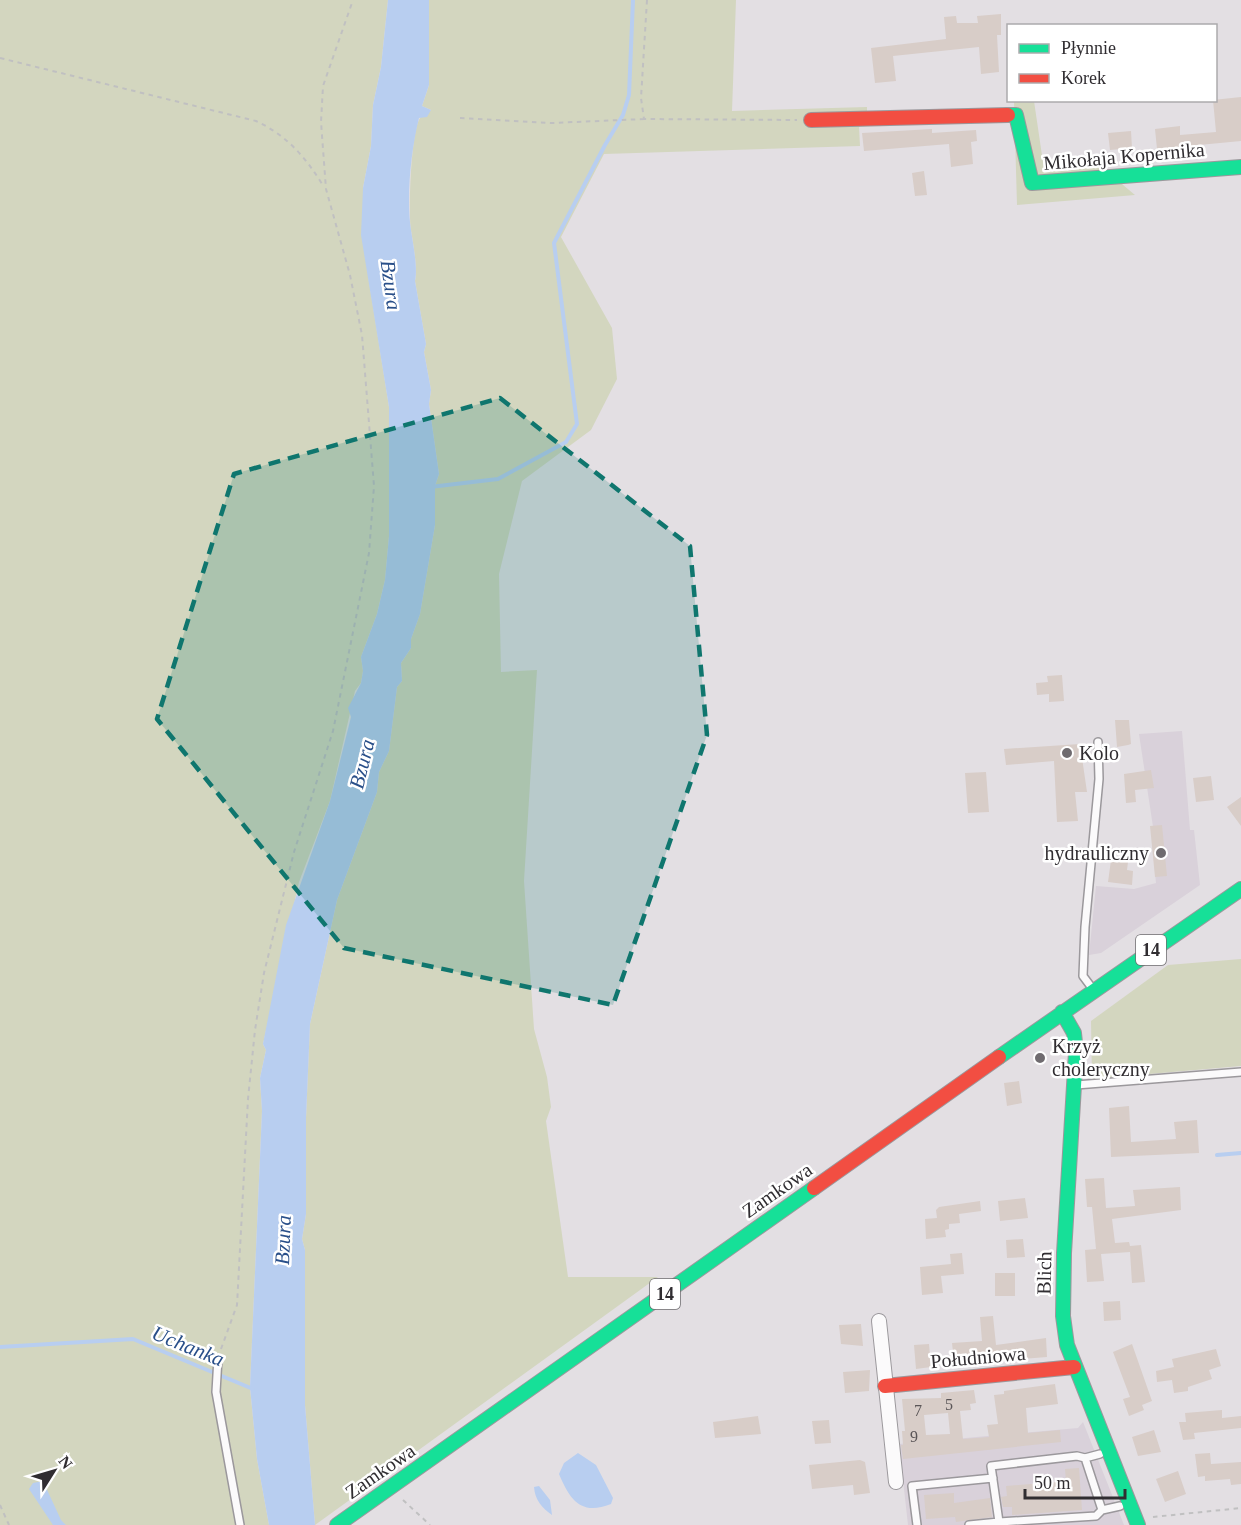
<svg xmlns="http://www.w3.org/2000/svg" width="1241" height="1525" viewBox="0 0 1241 1525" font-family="'Times New Roman',serif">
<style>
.built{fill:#d9d1da}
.green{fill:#d3d6bf}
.water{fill:#b8cef0}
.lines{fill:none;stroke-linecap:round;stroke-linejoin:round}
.stream{stroke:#b8cef0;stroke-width:4}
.building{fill:#d8cdc8;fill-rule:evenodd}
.lane-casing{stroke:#9b989c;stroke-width:10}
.street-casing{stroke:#9b989c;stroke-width:16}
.fast-casing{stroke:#9b989c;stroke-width:16}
.jam-casing{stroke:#9b989c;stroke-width:16}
.path{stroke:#c0c0c1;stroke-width:2;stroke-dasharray:4.5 4.5;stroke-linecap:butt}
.lane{stroke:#fbfafb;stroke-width:7}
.street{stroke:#fbfafb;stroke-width:14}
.fast{stroke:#16e098;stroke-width:14}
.jam{stroke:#f24e42;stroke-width:14}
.marked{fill:#0f766e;fill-opacity:0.2;stroke:#0f766e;stroke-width:4.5;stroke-dasharray:12 8;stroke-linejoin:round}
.poi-dot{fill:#6f6b6f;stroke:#fff;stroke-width:2}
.labels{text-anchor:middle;stroke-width:5;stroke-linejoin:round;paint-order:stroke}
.number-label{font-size:16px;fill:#5a5557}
.shield{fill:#fff;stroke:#6e6c6f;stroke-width:1.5}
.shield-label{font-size:18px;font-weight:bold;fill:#302d31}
.street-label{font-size:20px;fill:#302d31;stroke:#fff}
.poi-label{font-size:20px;fill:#302d31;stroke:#fff;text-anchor:start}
.water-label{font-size:21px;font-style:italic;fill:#294f89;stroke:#fff}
</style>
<rect width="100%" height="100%" fill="#e3dfe3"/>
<!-- built -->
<path class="built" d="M1182,731L1190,830H1194L1200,885L1101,953L1089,955L1096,886L1134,889L1156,883L1152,840H1155L1139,734Z
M1083,1422L1124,1525H908L899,1444L1078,1428Z"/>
<!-- green -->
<path class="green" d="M0,0H388L381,67L373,105L371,146L363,188L368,275L389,407V536L385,580L377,614L361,657L363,671L361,683L355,691L330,801L299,882L263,1044L266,1050L260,1078L262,1111L250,1387L257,1459L269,1525H0Z
M429,0H736L732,111L867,107V126L859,127L860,146L604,154L561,237L612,328L617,379L591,430L522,481L499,574L501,672L537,670L524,881L534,1029L547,1077L551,1107L546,1121L568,1277H658L315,1525L305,1405V1250L302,1239L306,1214V1118L310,1024L337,900L377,792L379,772L389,751L397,687L402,681L401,663L411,648V639L420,614L435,525V486L439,474L429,404L431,390L424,352L426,344L415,281C418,269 413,243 411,230C408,214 411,130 420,118C422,115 428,112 431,110L422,106L429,85Z
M1014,101H1034L1044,169L1098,164L1135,195L1017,205Z
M1241,959V1066L1092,1079L1091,1021L1168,965Z"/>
<!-- water -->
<path class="water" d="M388,0H429V85L422,106L431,110L427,117L419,118C411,150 406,198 411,230C413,244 418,268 415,281L426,344L424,352L431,390L429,404L439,474L435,486V525L420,614L411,639V648L401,663L402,681L397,687L389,751L379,772L377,792L337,900L310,1024L306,1118V1214L302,1239L305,1250V1405L315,1525H269L257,1459L250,1387L262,1111L260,1078L266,1050L263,1044L286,925L330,801L351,717L348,708L361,683L363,671L361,657L377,614L385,580L389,536V407L361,235L363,188L371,146L373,105L381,67Z
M578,1453L596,1465L613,1498L611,1504C581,1516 570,1500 559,1474L564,1463Z
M43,1481L61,1520L66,1525H53L29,1489L33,1483Z
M539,1486L550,1500L552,1515C542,1508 535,1500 534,1487Z"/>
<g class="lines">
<!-- stream -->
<path class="stream" d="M430,487L498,479L566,442L577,424L554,243L605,145L623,115L629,95L633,0
M1217,1155L1241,1153
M0,1347L133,1339L253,1389"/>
</g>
<!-- building -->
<path class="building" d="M1001,14V35H997L999,72L981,74L979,47L893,56L896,81L875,83L871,48L946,39L944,17L956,16L957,23H978L977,16Z
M1241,97V141L1157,149L1155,129L1180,126V135L1216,132L1213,100Z
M932,129V133L976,130L977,141L971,142L973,164L951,167L949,144L864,151L862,133Z
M1131,131L1132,148L1110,150L1108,133Z
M924,171L927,195L915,196L912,173Z
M1062,675L1064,701L1049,702V694L1037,695L1036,683L1048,682L1047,676Z
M1115,720H1129L1131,744L1128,745L1117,747Z
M1080,744L1087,792H1075L1078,821L1057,822L1054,761L1006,765L1004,749Z
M1151,770L1154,788L1135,790L1136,802L1126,803L1124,774Z
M986,772L989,812L968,813L965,773Z
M1211,776L1214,800L1196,802L1193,778Z
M1241,797V826L1227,807Z
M1162,825L1167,876L1155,877L1150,826Z
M1111,860L1128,862L1127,870L1133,871L1132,885L1108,882Z
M1019,1081L1022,1103L1007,1106L1004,1083Z
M1129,1106L1131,1142L1176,1139L1174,1122L1197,1120L1199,1153L1111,1157L1109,1108Z
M1104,1178L1106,1208L1135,1206L1133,1190L1180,1187L1181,1210L1112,1219L1115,1243L1129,1242L1130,1246L1141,1245L1145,1282L1132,1283L1130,1252L1101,1254L1104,1281L1087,1282L1085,1250L1096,1249L1092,1207H1087L1085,1179Z
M1025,1198L1028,1218L1000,1221L998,1201Z
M980,1201L981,1211L959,1214L960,1223L949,1224V1229L945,1230L946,1237L926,1239L925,1219L937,1218L936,1210L939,1207Z
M1023,1239L1025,1257L1007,1258L1006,1240Z
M962,1253L964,1274L941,1276L943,1293L922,1295L920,1267L951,1264L950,1254Z
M995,1273H1015V1296H995Z
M1120,1301L1121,1320L1104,1321L1103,1302Z
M993,1316L996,1345L1046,1338L1047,1357L1022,1359L1021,1354L954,1361L952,1343L982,1341L980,1317Z
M861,1324L863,1346L841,1344L839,1325Z
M929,1344L931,1367L916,1369L914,1345Z
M1132,1344L1152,1401L1142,1405L1144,1410L1129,1416L1123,1399L1130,1397L1113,1352Z
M1216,1349L1221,1366L1209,1370L1212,1379L1188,1387V1391L1174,1393L1172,1380L1157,1382L1156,1371L1174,1367L1172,1359Z
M870,1370L869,1391L845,1393L843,1372Z
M1055,1384L1058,1404L1026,1408L1028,1433L1060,1430L1061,1442L903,1459L901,1445H903L902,1431H905L902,1399L941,1398V1393L974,1390L976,1403L970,1404L971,1410L960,1411L963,1439L989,1437L987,1425L998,1424L994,1395L1004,1394V1391ZM948,1413L950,1434L926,1435L924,1415Z
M1222,1410V1418L1241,1416V1428L1194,1433L1195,1439L1183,1440L1179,1422H1186L1185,1413Z
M758,1416L761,1434L715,1438L713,1422Z
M829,1420L831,1443L815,1444L812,1421Z
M1154,1430L1161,1452L1138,1456L1132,1437Z
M1210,1453L1211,1464L1241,1462V1484L1231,1485L1230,1479L1205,1481V1476L1198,1477L1195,1454Z
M860,1460L865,1462L870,1493L854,1495L853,1485L812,1489L809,1465Z
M1079,1468L1082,1510L1012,1515V1507H1003L1001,1497L1007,1496L1006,1486L1066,1481L1065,1469Z
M1178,1471L1186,1494L1165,1502L1156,1479Z
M954,1493V1503L990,1498L992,1517L956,1522L955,1517L926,1519L924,1495Z"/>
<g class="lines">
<!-- lane casing -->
<g class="lane-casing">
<path id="lane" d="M1092,988L1083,976L1085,927L1099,779L1098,742
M1076,1085L1241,1072
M218,1358L216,1392L240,1525
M1100,1454L1085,1458L1102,1510L1120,1506
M1085,1458L1077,1456L991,1466L999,1522L1096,1516L1102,1510
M917,1525L912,1486L993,1478
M969,1525L999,1522"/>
</g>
<!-- street casing -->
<g class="street-casing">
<path id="street" d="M879,1321L896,1482"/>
</g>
<!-- fast casing -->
<g class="fast-casing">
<path id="fast" d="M1008,115H1016L1032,183L1241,167
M1062,1012L1074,1033L1076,1052L1064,1253L1063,1316L1067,1345L1138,1525
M999,1057L1241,889
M337,1525L814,1188"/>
</g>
<!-- jam casing -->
<g class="jam-casing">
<path id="jam" d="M811,120L1008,115
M814,1188L999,1057
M885,1386L1074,1367"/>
</g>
<!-- path -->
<path class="path" d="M647,0L641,98L644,119L797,120
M0,58L256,121C288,136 306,158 324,187
M460,118L552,123L644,119
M221,1349L237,1305L248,1099L255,1030L264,973L294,852L333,731L369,553L374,486L362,335L350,275L326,189L321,122L323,86L353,0
M403,1500L430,1525
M0,1505L9,1525
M1153,1517L1241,1508"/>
<!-- lane -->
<use href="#lane" class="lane"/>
<!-- street -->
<use href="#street" class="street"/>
<!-- fast -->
<use href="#fast" class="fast"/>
<!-- jam -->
<use href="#jam" class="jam"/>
</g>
<!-- marked area -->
<path class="marked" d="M500,398L690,546L707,735L613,1005L344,948L157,719L234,474Z"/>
<!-- markers -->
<g class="poi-dot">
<circle cx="1067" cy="753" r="6"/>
<circle cx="1161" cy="853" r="6"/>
<circle cx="1040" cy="1058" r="6"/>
</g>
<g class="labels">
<!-- number labels -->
<g class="number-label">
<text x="949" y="1410">5</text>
<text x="918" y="1416">7</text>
<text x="914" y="1442">9</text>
</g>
<!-- shield labels -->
<g class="shield">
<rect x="1136" y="935" width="30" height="30" rx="4.5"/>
<rect x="650" y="1279" width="30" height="30" rx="4.5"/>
</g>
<g class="shield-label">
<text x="1151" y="956">14</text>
<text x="665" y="1300">14</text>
</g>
<!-- street labels -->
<g class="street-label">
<text transform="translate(1124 156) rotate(-5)" y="7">Mikołaja Kopernika</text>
<text transform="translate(777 1190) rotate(-35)" y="7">Zamkowa</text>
<text transform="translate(1044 1273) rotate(-89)" y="7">Blich</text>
<text transform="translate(978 1357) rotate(-5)" y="7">Południowa</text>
<text transform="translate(380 1471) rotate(-35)" y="7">Zamkowa</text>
</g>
<!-- poi labels -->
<g class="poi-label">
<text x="1079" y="760">Kolo</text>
<text x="1149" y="860" text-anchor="end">hydrauliczny</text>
<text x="1052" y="1053">Krzyż<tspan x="1052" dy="23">choleryczny</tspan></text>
</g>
<!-- water labels -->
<g class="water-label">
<text transform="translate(391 285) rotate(82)" y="7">Bzura</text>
<text transform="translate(362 764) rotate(-76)" y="7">Bzura</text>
<text transform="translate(283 1240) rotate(-88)" y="7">Bzura</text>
<text transform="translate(188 1346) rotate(22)" y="7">Uchanka</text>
</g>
</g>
<!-- legend -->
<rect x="1007" y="24" width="210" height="78" fill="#ffffff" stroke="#acabad" stroke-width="1.5"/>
<rect x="1019" y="44" width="30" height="9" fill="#16e098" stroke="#acabad" stroke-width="1.5"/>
<text x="1061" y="54" font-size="18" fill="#302d31">Płynnie</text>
<rect x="1019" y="74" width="30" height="9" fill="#f24e42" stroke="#acabad" stroke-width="1.5"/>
<text x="1061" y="84" font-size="18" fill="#302d31">Korek</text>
<!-- north arrow -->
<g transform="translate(54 1471) rotate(53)" stroke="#ffffff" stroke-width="4.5" paint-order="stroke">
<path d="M0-4.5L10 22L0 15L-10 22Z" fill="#302d31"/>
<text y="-9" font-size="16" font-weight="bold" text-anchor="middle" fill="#302d31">N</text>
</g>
<!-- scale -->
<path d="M1025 1489v9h100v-9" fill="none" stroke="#302d31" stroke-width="3"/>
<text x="1034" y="1489" font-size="18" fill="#302d31" stroke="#ffffff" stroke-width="4.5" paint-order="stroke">50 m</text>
</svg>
